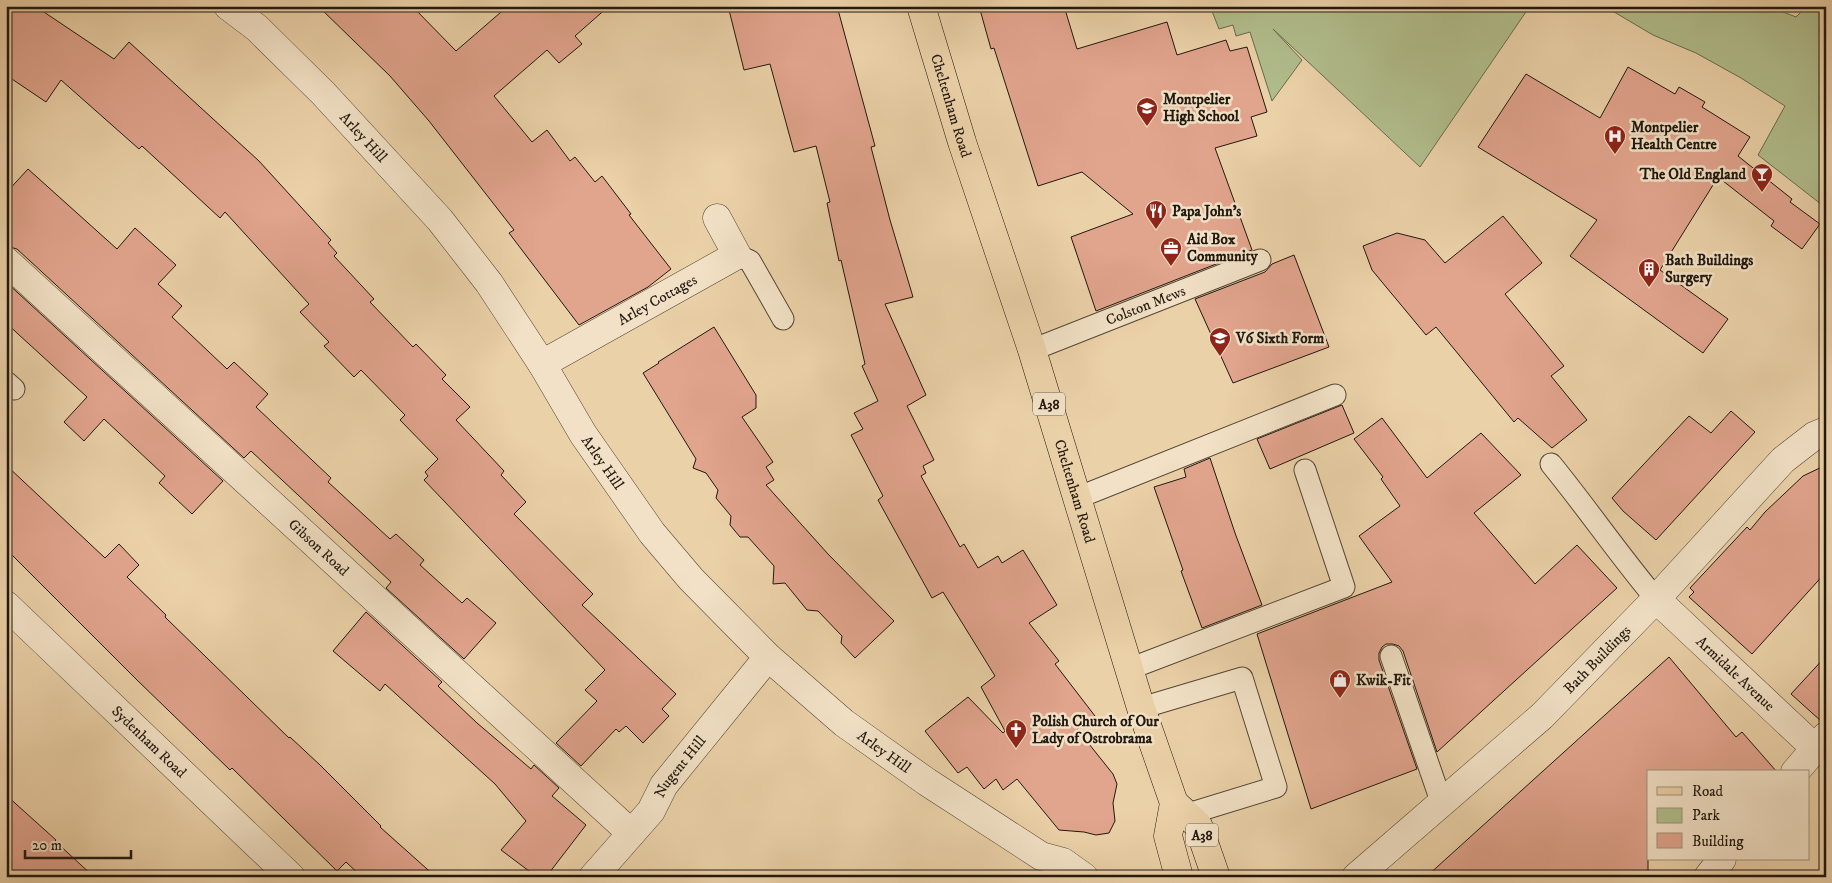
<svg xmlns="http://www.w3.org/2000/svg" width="1832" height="883" viewBox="0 0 1832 883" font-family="'IM FELL DW Pica',serif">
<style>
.green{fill:#b1bd8c;stroke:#696a4e}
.building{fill:#e1a48d;stroke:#21180f}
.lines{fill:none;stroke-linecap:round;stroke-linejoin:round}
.lane-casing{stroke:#544635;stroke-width:23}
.street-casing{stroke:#544635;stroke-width:29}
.primary-casing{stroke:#21180f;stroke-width:29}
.path{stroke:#21180f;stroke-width:3;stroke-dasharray:4 2.5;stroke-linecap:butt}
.lane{stroke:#f2e1c6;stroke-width:21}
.street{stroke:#f2e1c6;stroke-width:28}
.primary{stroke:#ebd1a8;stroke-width:28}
.labels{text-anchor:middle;stroke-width:5;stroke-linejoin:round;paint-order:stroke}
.shield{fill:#f2e1c6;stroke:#605446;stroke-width:1}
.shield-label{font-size:14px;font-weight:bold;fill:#21180f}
.poi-label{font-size:15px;font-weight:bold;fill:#21180f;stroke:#f2e1c6;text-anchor:start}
.street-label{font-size:15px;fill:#21180f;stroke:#f2e1c6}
</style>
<rect width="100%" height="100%" fill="#ebd1a8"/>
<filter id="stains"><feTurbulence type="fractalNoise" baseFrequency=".004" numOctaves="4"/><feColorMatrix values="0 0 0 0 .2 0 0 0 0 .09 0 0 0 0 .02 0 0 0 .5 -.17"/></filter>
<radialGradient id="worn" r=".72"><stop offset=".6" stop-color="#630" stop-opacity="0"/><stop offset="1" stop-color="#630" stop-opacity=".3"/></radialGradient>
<!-- green -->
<path class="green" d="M1210,6H1530L1420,167L1273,29L1302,60L1272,101L1250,32L1236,36L1233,25L1219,29Z
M1604,6H1768L1796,17L1807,6H1826V208L1758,155L1785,106L1741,78L1696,53L1653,35Z"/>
<!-- building -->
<path class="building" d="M16,6H35L114,59L129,42L259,161L331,240L328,243L337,253L334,256L374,299L370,302L413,347L416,344L446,375L442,379L470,407L456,420L504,471L501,475L526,502L514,514L593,594L582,605L676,694L662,709L669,716L643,743L626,726L619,732L616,729L581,766L556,743L597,701L585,690L605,670L424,480L428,476L425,472L438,459L400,420L405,415L361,370L354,377L324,346L329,342L300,312L309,304L225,212L220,218L142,146L139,149L61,80L46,102L6,75V21Z
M318,6H412L456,51L508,6H609L575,36L582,44L559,63L547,50L494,96L532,142L547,130L570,161L575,157L595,182L602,176L631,214L629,215L671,269L648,287L579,325L509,233L514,230L429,121L390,76Z
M728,6H837L875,146L871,147L890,220L913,297L885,304L926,395L907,406L934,460L923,466L926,473L921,476L960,547L964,544L978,568L998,556L1002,563L1023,550L1057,605L1029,623L1059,661L1055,664L1095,716L1077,729L1113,774L1117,784L1113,803L1115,821L1109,833L1096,835L1084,832L1059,830L1017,779L1003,790L996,779L984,789L967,767L958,773L925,731L968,697L1003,733L1005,731L981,687L995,676L943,592L932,598L878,500L883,496L851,435L863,429L854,413L878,401L862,366L865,364L841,260L839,261L827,203L830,202L816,146L794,152L770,64L744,70Z
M979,6H1064L1077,49L1167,22L1177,55L1226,40L1230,51L1247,47L1267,112L1251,117L1257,136L1215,148L1252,250L1096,311L1071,237L1133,214L1082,172L1038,186L994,48L991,49Z
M1628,67L1675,94L1679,87L1705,102L1702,107L1750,137L1738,156L1792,199L1790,202L1820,224L1802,249L1771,226L1774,221L1718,177L1660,270L1728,319L1703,353L1570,256L1597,220L1478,147L1526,74L1600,118Z
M28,169L117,249L135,228L176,265L158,284L182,306L172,317L227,369L234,362L268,394L256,407L331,478L328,482L390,539L396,534L424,560L420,565L462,603L467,598L496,623L464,659L386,588L391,582L251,451L244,458L17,249L6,246V193Z
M1503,216L1542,263L1505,294L1564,366L1551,376L1587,420L1552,448L1518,418L1514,422L1436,327L1426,335L1372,270L1363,246L1397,233L1425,240L1445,263Z
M1294,255L1329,347L1233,383L1195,299L1265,272L1272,264Z
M6,282L223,481L192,514L159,483L165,476L104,419L84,441L64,422L87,397L6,323Z
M714,327L756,395V408L742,417L773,462L766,467L774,480L766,485L828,554L894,621L855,658L841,643L842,636L818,611L807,610L785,583L773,584L774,566L748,537H740L730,525L731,516L716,498L718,490L706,473L693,468L696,459L643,373L659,363L658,362Z
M1342,405L1354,433L1270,469L1257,439Z
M1731,411L1755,432L1656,540L1623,511L1612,498L1689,416L1711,433Z
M1382,418L1427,478L1481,433L1521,475L1474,513L1535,584L1577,545L1617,588L1437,752L1403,651L1399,646L1393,644H1386L1382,647L1379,653V660L1417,769L1311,809L1257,634L1392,582L1359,536L1400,506L1381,479L1383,477L1354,439Z
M1210,458L1235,533L1262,605L1202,628L1181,571L1183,570L1154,487L1186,477L1184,469Z
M6,465L105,558L119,544L139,565L127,577L166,615L165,617L289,738L290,737L320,765L381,826L380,827L436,877H362L346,862L337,871L232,768L230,770L138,681L6,549Z
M1826,465V572L1752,654L1689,597L1694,592L1690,588L1747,527L1750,530L1765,512L1803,476Z
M366,612L442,682L438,686L477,723L531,769L534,765L559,788L552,796L586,825L546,877H537L501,850L526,821L495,784L385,684L380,691L333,651Z
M1826,656V721H1821L1791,694Z
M1669,657L1736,737L1742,732L1777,772H1648V877H1426Z
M6,795L56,840L55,841L94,877H6Z"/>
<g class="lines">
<!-- lane casing -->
<g class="lane-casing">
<g id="lane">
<path d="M737,255L750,261L783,319"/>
<path id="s1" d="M1032,350L1260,260"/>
<path d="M6,382L14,389"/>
<path d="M1551,464C1587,508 1619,555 1656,599"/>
<path d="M1077,498L1335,395"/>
<path d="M1391,656L1442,804"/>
<path d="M1129,669L1344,587L1305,470"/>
<path d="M1141,708L1242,678L1276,787L1188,814"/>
</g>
</g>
<!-- street casing -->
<g class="street-casing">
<g id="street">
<path id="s2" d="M228,6L257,28L323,93L440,220L489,283L542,364L583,434L652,533L691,579L768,657L844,723L927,782L1041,856L1063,862L1084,877"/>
<path id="s3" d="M6,261L631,833"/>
<path id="s4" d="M542,364L737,255L717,218"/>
<path id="s5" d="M1656,599L1815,748"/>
<path id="s6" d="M6,605L291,877"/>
<path d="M1795,772L1826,736"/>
<path id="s7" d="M593,877L651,811L664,785L768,657"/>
<path id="s8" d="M1356,877L1542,716L1656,599L1783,460L1814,436L1826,431"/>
<path d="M1708,877L1722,859"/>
</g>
</g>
<!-- primary casing -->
<g class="primary-casing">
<g id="primary">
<path id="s9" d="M921,6L962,142L1032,350L1141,708L1174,803L1168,836L1179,877"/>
<path d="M1174,803L1198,825L1216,877"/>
</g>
</g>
<!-- path -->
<path class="path" d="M1826,25L1821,30L1822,35L1826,38"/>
<!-- lane -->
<use href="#lane" class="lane"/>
<!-- street -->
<use href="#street" class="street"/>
<!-- primary -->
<use href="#primary" class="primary"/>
</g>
<!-- icons -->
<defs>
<g id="school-pin" transform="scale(1.125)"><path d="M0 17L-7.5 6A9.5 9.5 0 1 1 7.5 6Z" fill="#8f2418" stroke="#f2e1c6"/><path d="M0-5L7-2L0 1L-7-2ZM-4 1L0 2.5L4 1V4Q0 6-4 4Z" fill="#fff"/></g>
<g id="hospital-pin" transform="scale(1.125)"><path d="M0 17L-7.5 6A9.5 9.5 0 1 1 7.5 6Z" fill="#8f2418" stroke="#f2e1c6"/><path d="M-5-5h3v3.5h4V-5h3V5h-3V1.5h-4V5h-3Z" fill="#fff"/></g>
<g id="bar-pin" transform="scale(1.125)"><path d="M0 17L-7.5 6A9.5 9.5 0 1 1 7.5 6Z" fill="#8f2418" stroke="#f2e1c6"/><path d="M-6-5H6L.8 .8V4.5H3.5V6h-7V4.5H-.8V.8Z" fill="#fff"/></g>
<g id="restaurant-pin" transform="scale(1.125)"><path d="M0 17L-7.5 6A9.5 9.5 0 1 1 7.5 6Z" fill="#8f2418" stroke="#f2e1c6"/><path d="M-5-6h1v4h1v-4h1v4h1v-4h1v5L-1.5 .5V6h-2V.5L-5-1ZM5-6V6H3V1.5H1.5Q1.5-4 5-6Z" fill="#fff"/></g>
<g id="office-pin" transform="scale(1.125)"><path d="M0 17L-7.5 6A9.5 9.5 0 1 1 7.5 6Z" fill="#8f2418" stroke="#f2e1c6"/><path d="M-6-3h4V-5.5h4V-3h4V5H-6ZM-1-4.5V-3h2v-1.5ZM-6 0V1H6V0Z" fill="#fff"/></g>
<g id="building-pin" transform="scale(1.125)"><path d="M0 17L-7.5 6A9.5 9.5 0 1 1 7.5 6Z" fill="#8f2418" stroke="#f2e1c6"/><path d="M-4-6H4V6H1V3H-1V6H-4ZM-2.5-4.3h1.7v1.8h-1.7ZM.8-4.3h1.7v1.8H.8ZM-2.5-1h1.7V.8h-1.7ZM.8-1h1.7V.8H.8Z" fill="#fff"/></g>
<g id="shop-pin" transform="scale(1.125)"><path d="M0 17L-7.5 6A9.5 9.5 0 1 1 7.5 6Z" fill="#8f2418" stroke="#f2e1c6"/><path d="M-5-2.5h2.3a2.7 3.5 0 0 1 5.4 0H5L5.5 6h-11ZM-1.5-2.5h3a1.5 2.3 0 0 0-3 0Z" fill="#fff"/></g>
<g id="church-pin" transform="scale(1.125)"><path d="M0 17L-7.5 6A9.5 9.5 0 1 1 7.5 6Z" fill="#8f2418" stroke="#f2e1c6"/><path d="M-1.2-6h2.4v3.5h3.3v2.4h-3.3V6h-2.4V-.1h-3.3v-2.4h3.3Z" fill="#fff"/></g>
</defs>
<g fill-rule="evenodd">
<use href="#school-pin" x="1147" y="108"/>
<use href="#hospital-pin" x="1615" y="136"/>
<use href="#bar-pin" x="1762" y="174"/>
<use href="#restaurant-pin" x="1156" y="211"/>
<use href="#office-pin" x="1171" y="248"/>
<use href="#building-pin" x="1649" y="269"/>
<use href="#school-pin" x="1220" y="338"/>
<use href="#shop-pin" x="1340" y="680"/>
<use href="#church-pin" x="1016" y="730"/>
</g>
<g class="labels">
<!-- shield labels -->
<g class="shield">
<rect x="1033" y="392.5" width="32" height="23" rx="4"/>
<rect x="1186" y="823.5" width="32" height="23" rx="4"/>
</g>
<g class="shield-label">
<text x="1049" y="409">A38</text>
<text x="1202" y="840">A38</text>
</g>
<!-- poi labels -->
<g class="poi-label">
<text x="1163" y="104">Montpelier<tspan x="1163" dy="17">High School</tspan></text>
<text x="1631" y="132">Montpelier<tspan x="1631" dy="17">Health Centre</tspan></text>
<text x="1746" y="179" text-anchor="end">The Old England</text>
<text x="1172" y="216">Papa John's</text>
<text x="1187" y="244">Aid Box<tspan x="1187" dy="17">Community</tspan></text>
<text x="1665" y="265">Bath Buildings<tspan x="1665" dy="17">Surgery</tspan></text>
<text x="1236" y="343">V6 Sixth Form</text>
<text x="1356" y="685">Kwik-Fit</text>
<text x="1032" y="726">Polish Church of Our<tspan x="1032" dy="17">Lady of Ostrobrama</tspan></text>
</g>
<!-- street labels -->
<g class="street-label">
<text dy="5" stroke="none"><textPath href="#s9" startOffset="104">Cheltenham Road</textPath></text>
<text dy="5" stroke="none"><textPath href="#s2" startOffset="189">Arley Hill</textPath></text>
<text dy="5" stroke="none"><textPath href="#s4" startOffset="132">Arley Cottages</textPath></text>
<text dy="5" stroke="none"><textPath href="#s1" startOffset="122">Colston Mews</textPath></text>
<text dy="5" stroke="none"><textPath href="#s2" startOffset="594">Arley Hill</textPath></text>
<text dy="5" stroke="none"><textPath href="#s9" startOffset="509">Cheltenham Road</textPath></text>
<text dy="5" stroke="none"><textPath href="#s3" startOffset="424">Gibson Road</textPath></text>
<text dy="5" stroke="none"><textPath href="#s8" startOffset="325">Bath Buildings</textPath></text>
<text dy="5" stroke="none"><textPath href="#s5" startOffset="109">Armidale Avenue</textPath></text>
<text dy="5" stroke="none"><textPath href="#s6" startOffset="198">Sydenham Road</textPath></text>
<text dy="5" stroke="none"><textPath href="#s2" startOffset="1000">Arley Hill</textPath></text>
<text dy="5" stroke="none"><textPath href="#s7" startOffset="141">Nugent Hill</textPath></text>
</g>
</g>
<!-- margin -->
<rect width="1832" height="883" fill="none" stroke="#ebd1a8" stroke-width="25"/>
<rect x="8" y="8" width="1817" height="868" fill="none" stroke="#21180f" stroke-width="2.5"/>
<rect x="12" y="12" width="1807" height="858" fill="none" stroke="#21180f"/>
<!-- legend -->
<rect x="1647" y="770" width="162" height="90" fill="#f2e1c6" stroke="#9e917d"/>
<rect x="1657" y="787" width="25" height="8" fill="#ebd1a8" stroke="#9e917d"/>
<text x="1692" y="796" font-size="15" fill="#21180f">Road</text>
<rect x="1657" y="808" width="25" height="15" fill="#b1bd8c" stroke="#9e917d"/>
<text x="1692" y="820" font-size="15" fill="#21180f">Park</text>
<rect x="1657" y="833" width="25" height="15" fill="#e1a48d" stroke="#9e917d"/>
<text x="1692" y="846" font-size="15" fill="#21180f">Building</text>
<!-- scale -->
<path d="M25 850v8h106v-8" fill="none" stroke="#21180f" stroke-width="2.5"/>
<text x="32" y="850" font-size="15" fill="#21180f" stroke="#f2e1c6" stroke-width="4" paint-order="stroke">20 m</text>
<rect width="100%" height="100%" filter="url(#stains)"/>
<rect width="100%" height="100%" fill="url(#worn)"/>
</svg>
